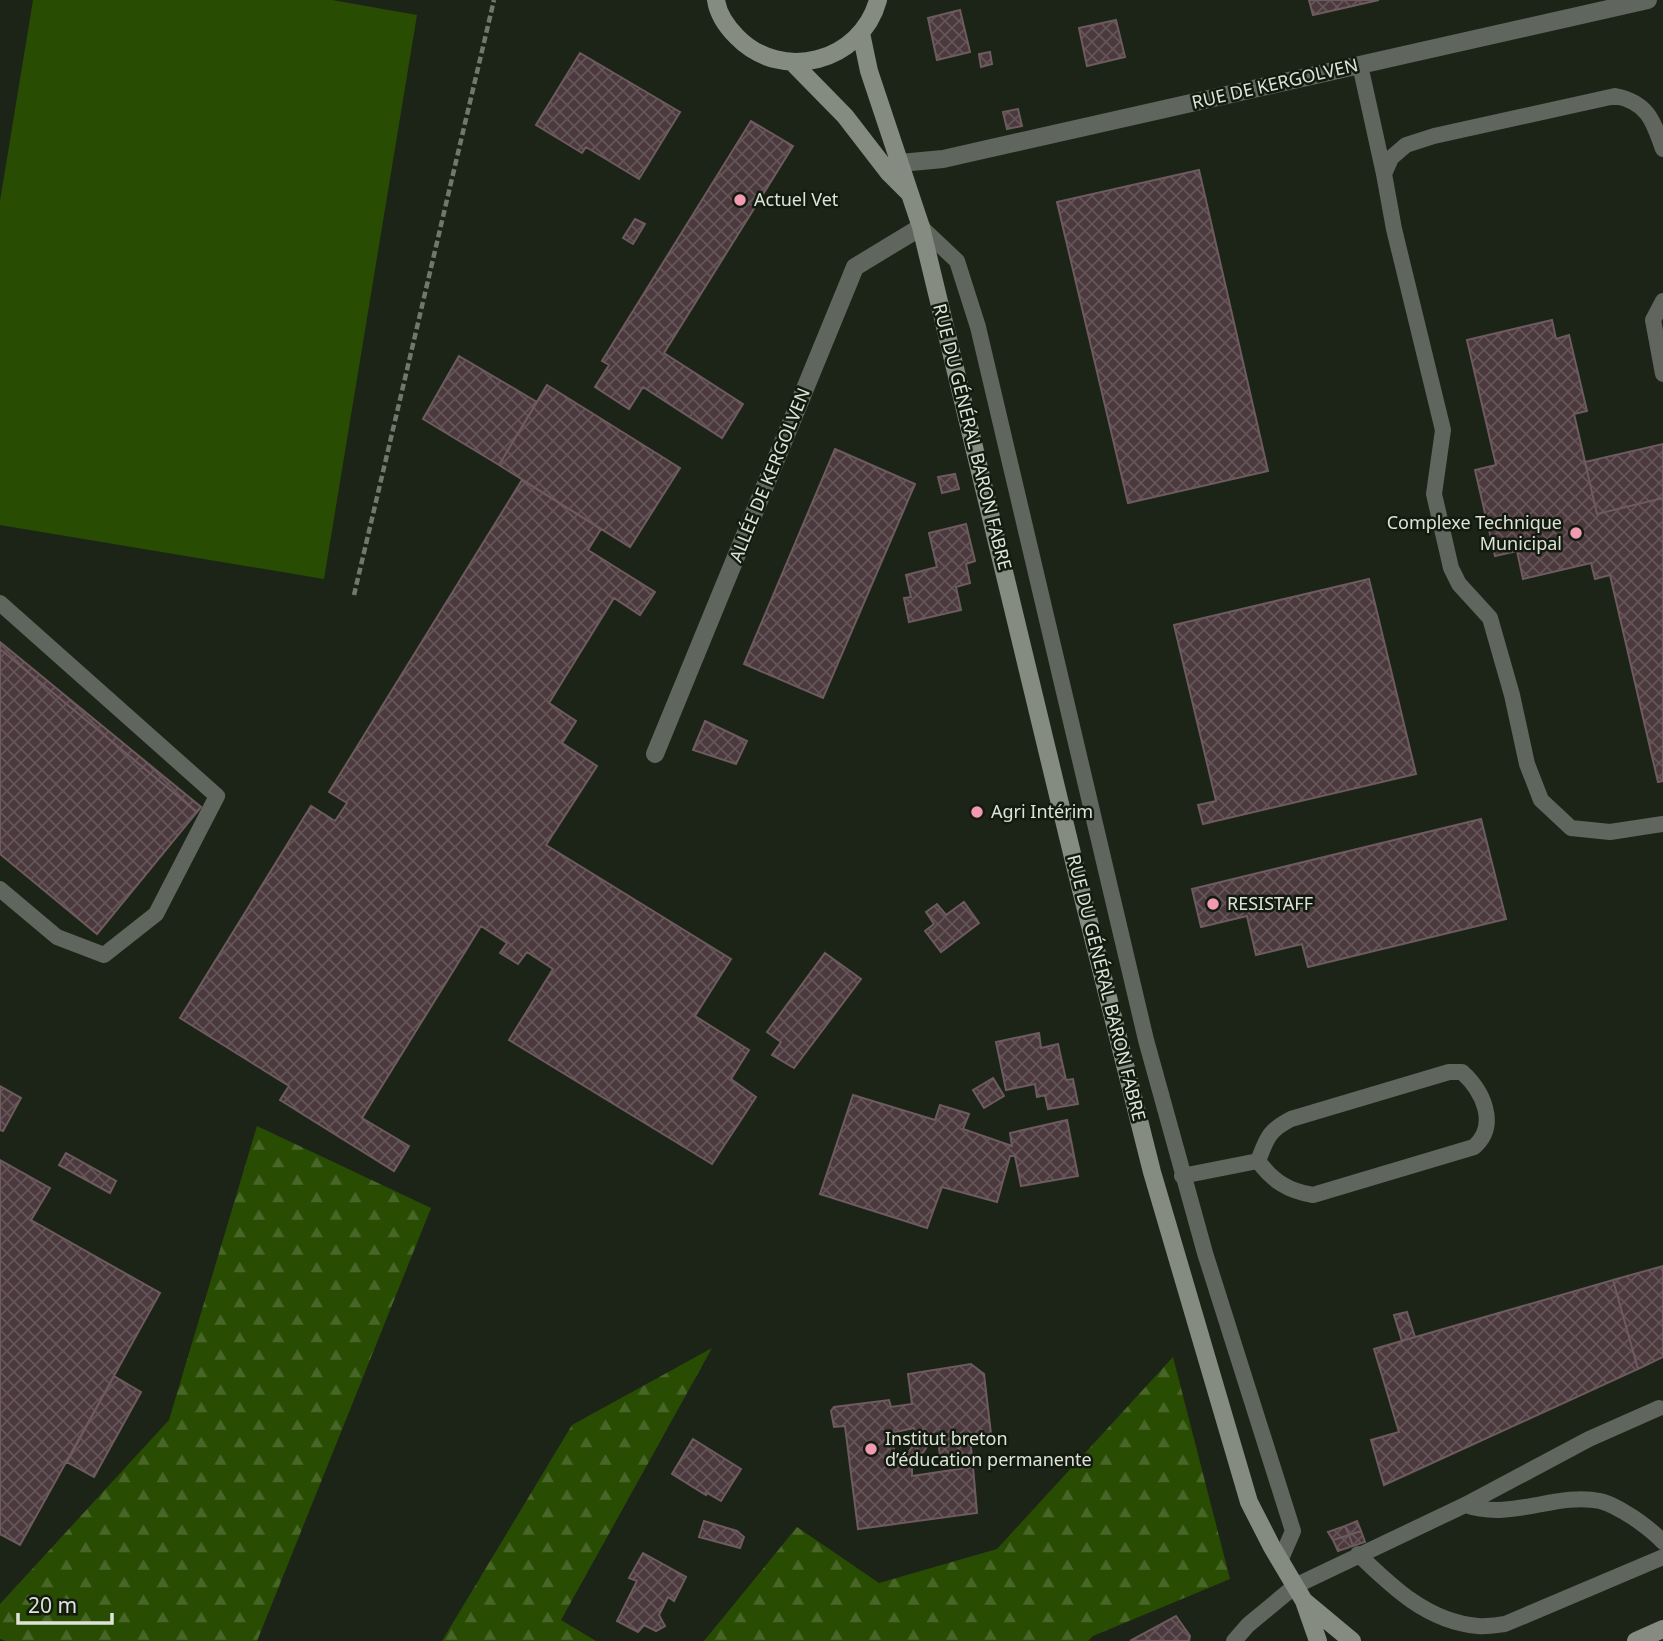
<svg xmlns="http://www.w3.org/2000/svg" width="1663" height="1641" viewBox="0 0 1663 1641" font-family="'Noto Sans',sans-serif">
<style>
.forest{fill:url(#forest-firs)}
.pitch{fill:#294c03}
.building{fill:url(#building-cross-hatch);stroke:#6e5b5f;stroke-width:2;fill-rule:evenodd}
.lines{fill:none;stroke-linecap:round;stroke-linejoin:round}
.path{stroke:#70776c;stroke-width:4.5;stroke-dasharray:7 3.5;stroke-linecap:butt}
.lane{stroke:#60655e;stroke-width:16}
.street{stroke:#60655e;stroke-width:18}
.secondary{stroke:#858b80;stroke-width:18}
.poi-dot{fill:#f19ab2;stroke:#131a0e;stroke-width:2.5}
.labels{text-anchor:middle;stroke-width:5;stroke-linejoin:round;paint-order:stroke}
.street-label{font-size:18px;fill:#dee3da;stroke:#131a0e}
.poi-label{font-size:18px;fill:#dee3da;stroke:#131a0e;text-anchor:start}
</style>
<defs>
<pattern id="forest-firs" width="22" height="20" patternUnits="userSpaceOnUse" patternTransform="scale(1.75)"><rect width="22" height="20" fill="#294c03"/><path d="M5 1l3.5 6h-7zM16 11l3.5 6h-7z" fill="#486627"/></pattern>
<pattern id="building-cross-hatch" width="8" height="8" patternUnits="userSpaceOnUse" patternTransform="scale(1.75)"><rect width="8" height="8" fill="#4b393d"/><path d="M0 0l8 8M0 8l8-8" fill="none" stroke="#645658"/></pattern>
</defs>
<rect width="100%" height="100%" fill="#1c2417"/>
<!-- forest -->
<path class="forest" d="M257,1126L431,1208L257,1641H6L0,1639V1604L169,1420Z
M712,1348L561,1620L596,1641H442L572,1425Z
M1173,1357L1230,1579L1093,1636L1088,1641H704L797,1527L879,1583L997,1549Z"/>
<!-- pitch -->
<path class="pitch" d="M33,0H332L417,15L324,579L0,525V201Z"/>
<!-- building -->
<path class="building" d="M1309,0H1379L1313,15Z
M960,10L970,52L937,60L928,18Z
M1116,20L1125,57L1087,66L1079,28Z
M990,52L992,64L981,67L979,54Z
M580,53L680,112L639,179L586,147L582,153L536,125Z
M1018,109L1022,126L1007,129L1003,112Z
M751,121L793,146L664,353L743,404L722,438L643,387L629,409L595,387L609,365L602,361Z
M1199,170L1268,471L1128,503L1057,202Z
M635,219L645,224L633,244L623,238Z
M1552,320L1556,339L1569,335L1587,411L1574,414L1597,514L1663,498V781L1658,782L1610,575L1595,579L1591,563L1523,579L1517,551L1495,556L1475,470L1496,465L1467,340Z
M459,356L537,402L499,465L423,419Z
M547,385L680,468L630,547L499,465Z
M1663,444V498L1597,514L1585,462Z
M835,449L915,484L823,698L744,664Z
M955,474L959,489L942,493L938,477Z
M522,480L601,529L588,550L655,592L640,615L614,598L549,703L576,721L562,743L597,766L546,845L731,959L695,1016L749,1050L731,1079L756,1097L712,1164L509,1040L553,969L527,952L518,964L500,953L507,943L481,926L362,1118L409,1146L394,1171L280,1100L289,1086L180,1018L311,806L335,821L347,803L329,792Z
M966,524L975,561L966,564L970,583L956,587L961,610L909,622L904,598L911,597L906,575L937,567L929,533Z
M1369,579L1416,774L1203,824L1198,805L1216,801L1174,625Z
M0,642L201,807L197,812L0,649Z
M0,649L197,812L97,934L0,854Z
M705,721L747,741L736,764L693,750Z
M1481,819L1506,919L1308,967L1302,944L1256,955L1247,916L1201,927L1192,889Z
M964,902L979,923L941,952L925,931L934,924L926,912L937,904L946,915Z
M825,953L861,979L794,1068L772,1055L781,1042L767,1032Z
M1039,1033L1041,1048L1058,1044L1066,1080L1073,1079L1078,1104L1048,1109L1045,1095L1037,1097L1035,1084L1006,1090L996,1042Z
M993,1078L1004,1096L984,1108L973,1090Z
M0,1086L21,1098L3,1131L0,1130Z
M853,1095L935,1120L940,1105L969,1114L963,1129L1012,1146L1010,1133L1067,1120L1078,1176L1021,1186L1015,1156H1010L997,1202L942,1187L927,1228L820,1194Z
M66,1153L116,1181L110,1193L59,1165Z
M0,1160L50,1188L31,1220L160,1293L20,1545L0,1534Z
M1663,1266V1357L1638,1369L1613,1280Z
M1613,1280L1638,1369L1384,1485L1371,1440L1399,1432L1374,1349Z
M1407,1312L1415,1337L1402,1341L1394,1315Z
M971,1364L984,1374L991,1434L970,1438L972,1457L941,1461L938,1442H930L912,1469V1476L973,1467L977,1513L858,1529L845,1426L834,1427L831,1411L834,1407L889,1400L891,1407L912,1404L908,1374ZM914,1428L917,1441L902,1460L896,1461L891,1433Z
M114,1376L141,1392L94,1477L67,1462Z
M693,1439L741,1469L721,1501L707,1493L706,1495L672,1474Z
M704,1521L737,1531L744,1537L740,1548L699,1537Z
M1357,1521L1361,1531L1349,1535L1345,1526Z
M1345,1526L1349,1535L1333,1540L1328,1532Z
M1361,1531L1365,1542L1353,1546L1349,1535Z
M1349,1535L1353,1546L1338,1551L1333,1540Z
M643,1553L686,1577L674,1601L668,1597L659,1615L665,1626L656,1631L644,1625L638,1632L617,1621L637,1581L629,1578Z
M1176,1616L1190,1636L1189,1641H1130Z"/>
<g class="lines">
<!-- path -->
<path class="path" d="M354,595L494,0"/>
<!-- lane -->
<path class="lane" d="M1360,65L1384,174
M1663,149C1653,120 1647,102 1615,96L1434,136L1406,145L1391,158L1384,174L1394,229L1443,430L1434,494L1451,568L1459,584L1490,618L1512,695L1527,764L1541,800L1571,828L1610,832L1663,824
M921,227L957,261L978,327L1146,1040L1205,1253L1293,1531L1280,1561
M1663,301L1653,320L1663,374
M0,603L217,796L156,914L104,955L57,937L0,889
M1182,1176L1258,1161C1273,1181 1288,1191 1313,1195L1474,1147C1499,1125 1483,1091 1462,1072H1449L1291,1119C1268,1131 1267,1138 1258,1161
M1465,1505C1513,1521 1555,1492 1600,1501C1612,1504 1623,1511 1634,1518C1645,1526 1654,1532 1663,1542
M1358,1554C1392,1587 1428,1622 1478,1626C1487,1627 1497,1625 1505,1624L1663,1557
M1234,1641L1248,1625L1295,1586L1465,1505L1589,1439L1659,1408"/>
<!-- street -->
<path class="street" d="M900,163L943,159L1648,0
M655,754L855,267L921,227"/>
<!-- secondary -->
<path class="secondary" d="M716,0C718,14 727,27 737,37C782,83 861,62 878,0
M861,33L869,71L921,227L1076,870L1152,1172L1249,1502L1272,1547L1304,1601L1318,1641
M793,63L845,116L889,173L909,193
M1304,1601L1352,1641
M1636,1641L1663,1629"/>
</g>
<!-- markers -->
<g class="poi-dot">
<circle cx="740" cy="200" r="7"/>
<circle cx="1576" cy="533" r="7"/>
<circle cx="977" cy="812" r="7"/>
<circle cx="1213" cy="904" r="7"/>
<circle cx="871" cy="1449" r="7"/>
</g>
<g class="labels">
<!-- street labels -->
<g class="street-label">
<text transform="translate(1275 84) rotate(-13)" y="6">RUE DE KERGOLVEN</text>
<text transform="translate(972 437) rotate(76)" y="6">RUE DU GÉNÉRAL BARON FABRE</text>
<text transform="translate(770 475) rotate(-68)" y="6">ALLÉE DE KERGOLVEN</text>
<text transform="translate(1106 988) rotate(76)" y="6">RUE DU GÉNÉRAL BARON FABRE</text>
</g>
<!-- poi labels -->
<g class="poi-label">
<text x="754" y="206">Actuel Vet</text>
<text x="1562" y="529" text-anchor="end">Complexe Technique<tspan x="1562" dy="21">Municipal</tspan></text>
<text x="991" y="818">Agri Intérim</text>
<text x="1227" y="910">RESISTAFF</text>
<text x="885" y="1445">Institut breton<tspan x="885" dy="21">d’éducation permanente</tspan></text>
</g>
</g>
<!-- scale -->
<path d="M18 1613v10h94v-10" fill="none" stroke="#dee3da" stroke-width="3.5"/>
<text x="28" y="1613" font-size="21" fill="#dee3da" stroke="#131a0e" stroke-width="5" paint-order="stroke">20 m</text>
</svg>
